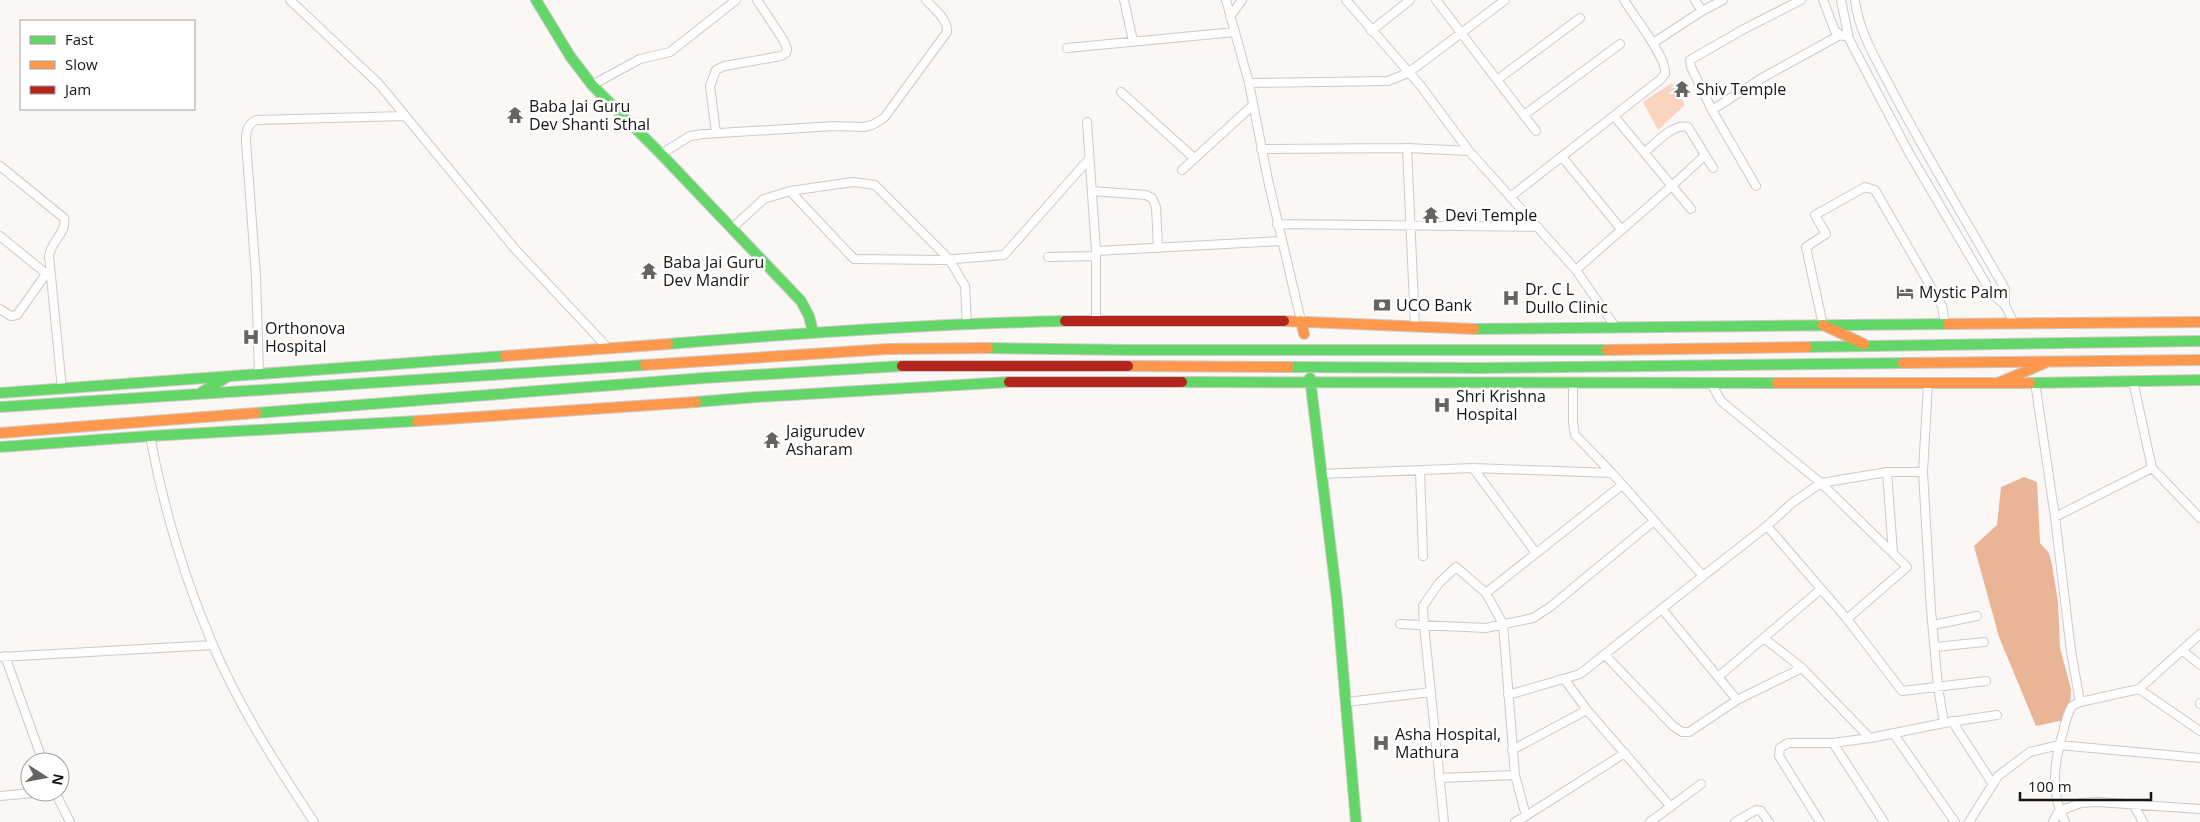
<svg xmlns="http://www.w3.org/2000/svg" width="2200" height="822" viewBox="0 0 2200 822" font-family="'Open Sans',sans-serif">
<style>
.green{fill:#fbd4bf}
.water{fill:#eab496}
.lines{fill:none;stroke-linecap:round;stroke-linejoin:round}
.street-casing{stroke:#cecac8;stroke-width:10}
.fast-casing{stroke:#cecac8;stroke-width:12}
.slow-casing{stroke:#cecac8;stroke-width:12}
.jam-casing{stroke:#cecac8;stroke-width:12}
.street{stroke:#fefefe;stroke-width:8}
.fast{stroke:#63d668;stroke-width:10}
.slow{stroke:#ff974d;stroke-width:10}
.jam{stroke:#b3261e;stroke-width:10}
.labels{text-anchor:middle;stroke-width:5;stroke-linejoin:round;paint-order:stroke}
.poi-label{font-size:16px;fill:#181412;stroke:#fff;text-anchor:start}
</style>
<rect width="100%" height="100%" fill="#fbf7f5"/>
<!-- green -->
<path class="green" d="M1672,83L1685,105L1658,130L1643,102Z"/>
<!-- water -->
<path class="water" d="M2024,477L2037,482L2040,543L2049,553L2052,565L2058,602L2060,648L2071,689L2070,708L2064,720L2036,726L1999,637L1974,546L1997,525L2001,487Z"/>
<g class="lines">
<!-- street casing -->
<g class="street-casing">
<path id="street" d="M290,0L379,84L515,249L607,347
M1124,0L1133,41
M1226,0L1249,83L1268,180L1301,321
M1346,0L1420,85L1469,151L1576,270L1616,328
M1436,0L1536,131
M1695,0L1702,11
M1823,0L1835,31L1843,36
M1841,0L1849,39L1908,151L1992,294L2005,305L2014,323
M1855,0C1859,34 1879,64 1894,94C1929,160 1968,224 2005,289V305
M1230,17L1242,0
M1371,31L1410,0
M1653,43L1702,11L1723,0
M1067,48L1235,32
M1497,80L1580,18
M1249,83L1388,81L1408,73L1505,0
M592,85L640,59L670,52L736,0
M1121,92L1194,158
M1712,110L1762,78L1840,35
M1524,115L1620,44
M1614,116L1691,209
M1087,122L1096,251V320
M716,133L710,86L716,70L724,66L781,56L786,53L787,49L784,41L757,0
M1407,148L1415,327
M1261,149L1407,148L1469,151
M1645,152C1656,143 1673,123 1688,127L1713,168
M661,154L690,136L703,134L834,126L863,127L872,125L884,118L947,32C948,19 934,9 926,0
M1563,158L1621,229
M0,166L64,218C67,233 51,241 49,256L62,389
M1182,170L1252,106
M1756,186L1712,110L1691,67L1690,60L1744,29L1801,0
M790,191L854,259L942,260L1004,255L1089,159
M1092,191L1146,195L1152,198L1156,207L1158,248
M1510,197L1661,79L1665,74C1668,59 1633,15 1624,0
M1277,224L1538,227
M732,228L764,199L790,191L853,182L875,185L949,259L965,286L967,324
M0,236L49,276
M1096,251L1281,241
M1048,257L1096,256
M1576,270C1619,231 1664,195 1705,155
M0,309L11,316L17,315L46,274
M1823,325L1806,247L1826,234L1815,215L1865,187L1875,190L1942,306L1945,324
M259,374L256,277L246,141C246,131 247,125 256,120L405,116
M2133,381L2152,468L2200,518
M2035,382L2055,517L2071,651L2080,702
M1711,383L1721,401L1821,483L1907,567L1847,619
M1928,383L1923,472L1931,610L1938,687L1944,723
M150,436C163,506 184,577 212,643C238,705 277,766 314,822
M1473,468L1536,553
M1420,470L1423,556
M1887,472L1893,553
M1321,474L1473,468L1612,473
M2055,517L2152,468
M1767,526L1847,619L1902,691L1986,681
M1703,576L1767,526L1792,503L1821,483L1887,472H1923
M1486,593L1622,485
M1662,609L1737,700
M1400,624L1486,628L1533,618L1550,607L1654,521
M1933,625L1977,616
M1765,639L1802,668L1870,738L1833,743H1788L1780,748L1779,756L1820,822
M1935,647L1984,642
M2182,650L2200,665
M1605,655L1673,726L1682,732H1689L1737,700L1802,668
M5,656L43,762
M0,657L213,645
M1718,677L1821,589
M1565,680L1587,710L1671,807
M2139,689L2200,731
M1508,695L1580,674L1703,576L1612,473L1575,435L1573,423V383
M1347,702L1431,692
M2200,704V703
M1952,721L1992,783
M1893,733L1955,822
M1870,738L1944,723L1997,715
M1833,743L1884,822
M1512,750L1587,710
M1439,778L1515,775L1503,624L1486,593L1456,567L1439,583L1423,606L1424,625L1444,822
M55,792L70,822
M0,796L44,792
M2133,804L2143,822
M1526,816L1625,753
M1515,822L1526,816L1515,775
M1650,822L1701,784
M1735,822L1756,810L1761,811L1769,822
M1969,822L1998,776L2030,752L2059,745L2200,758
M2053,822L2059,811L2081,803L2097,802L2200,809
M2065,822C2050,793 2054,762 2063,732C2065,723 2067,714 2072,706L2080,702L2139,689L2200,634"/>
</g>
<!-- fast casing -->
<g class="fast-casing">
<path id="fast" d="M536,0L570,56L592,85L661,154L801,301L809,316L813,332
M1474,329L1948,324
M668,344C800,333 932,324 1065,321
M1807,347L2200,341
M988,348L1130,350H1607
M1289,367L1481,368L1903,363
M1310,378L1337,600L1356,822
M1182,382L1777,383
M2030,383L2200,380
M202,392L227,377
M0,393L505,356
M696,402L756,397L1009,382
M0,407L645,365
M256,413L704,378L902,366
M0,447L150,436L417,421"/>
</g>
<!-- slow casing -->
<g class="slow-casing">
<path id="slow" d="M1284,321L1474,329
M1301,321L1304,334
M1948,324L2200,322
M1823,325L1864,344
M1607,350L1807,347
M505,356L668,344
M1903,363L2200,360
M645,365L888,349L988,348
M1128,366L1289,367
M1777,383H2030
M1998,383L2045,363
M417,421L696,402
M0,433L256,413"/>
</g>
<!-- jam casing -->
<g class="jam-casing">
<path id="jam" d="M1065,321H1284
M902,366H1128
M1009,382H1182"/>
</g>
<!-- street -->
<use href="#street" class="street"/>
<!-- fast -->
<use href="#fast" class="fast"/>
<!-- slow -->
<use href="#slow" class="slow"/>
<!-- jam -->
<use href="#jam" class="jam"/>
</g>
<!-- icons -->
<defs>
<g id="temple-bare" transform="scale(1.35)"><path d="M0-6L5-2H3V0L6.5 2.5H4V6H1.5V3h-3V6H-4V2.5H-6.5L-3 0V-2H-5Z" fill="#676361" stroke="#fff" stroke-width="2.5" paint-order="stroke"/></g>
<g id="hotel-bare" transform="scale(1.35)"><path d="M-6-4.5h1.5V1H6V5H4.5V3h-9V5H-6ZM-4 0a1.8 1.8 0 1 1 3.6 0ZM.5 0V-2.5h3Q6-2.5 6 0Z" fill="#676361" stroke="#fff" stroke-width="2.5" paint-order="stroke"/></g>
<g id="hospital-bare" transform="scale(1.35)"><path d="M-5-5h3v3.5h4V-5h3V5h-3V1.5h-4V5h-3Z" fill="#676361" stroke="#fff" stroke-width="2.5" paint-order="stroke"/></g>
<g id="bank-bare" transform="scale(1.35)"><path d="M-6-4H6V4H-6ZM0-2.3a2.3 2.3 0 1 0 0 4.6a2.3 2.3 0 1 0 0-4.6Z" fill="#676361" stroke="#fff" stroke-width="2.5" paint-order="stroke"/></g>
</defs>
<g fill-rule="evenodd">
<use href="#temple-bare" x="1682" y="89"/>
<use href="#temple-bare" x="515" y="115"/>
<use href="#temple-bare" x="1431" y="215"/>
<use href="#temple-bare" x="649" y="271"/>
<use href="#hotel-bare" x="1905" y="292"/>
<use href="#hospital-bare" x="1511" y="298"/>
<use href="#bank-bare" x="1382" y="305"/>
<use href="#hospital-bare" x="251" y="337"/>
<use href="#hospital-bare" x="1442" y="405"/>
<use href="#temple-bare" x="772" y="440"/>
<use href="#hospital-bare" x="1381" y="743"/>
</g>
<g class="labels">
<!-- poi labels -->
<g class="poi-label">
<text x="1696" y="95">Shiv Temple</text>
<text x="529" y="112">Baba Jai Guru<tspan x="529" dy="18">Dev Shanti Sthal</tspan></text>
<text x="1445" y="221">Devi Temple</text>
<text x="663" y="268">Baba Jai Guru<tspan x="663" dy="18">Dev Mandir</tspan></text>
<text x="1525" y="295">Dr. C L<tspan x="1525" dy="18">Dullo Clinic</tspan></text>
<text x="1919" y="298">Mystic Palm</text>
<text x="1396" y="311">UCO Bank</text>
<text x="265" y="334">Orthonova<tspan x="265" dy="18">Hospital</tspan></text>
<text x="1456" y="402">Shri Krishna<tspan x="1456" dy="18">Hospital</tspan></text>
<text x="786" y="437">Jaigurudev<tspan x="786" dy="18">Asharam</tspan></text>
<text x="1395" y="740">Asha Hospital,<tspan x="1395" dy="18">Mathura</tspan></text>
</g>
</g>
<!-- legend -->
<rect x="20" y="20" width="175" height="90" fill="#ffffff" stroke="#a3a1a0"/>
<rect x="30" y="36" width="25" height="8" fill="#63d668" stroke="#a3a1a0"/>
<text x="65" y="45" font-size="15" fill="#181412">Fast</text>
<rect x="30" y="61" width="25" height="8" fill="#ff974d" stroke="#a3a1a0"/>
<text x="65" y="70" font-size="15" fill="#181412">Slow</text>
<rect x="30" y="86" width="25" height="8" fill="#b3261e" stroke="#a3a1a0"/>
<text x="65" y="95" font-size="15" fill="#181412">Jam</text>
<!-- north arrow -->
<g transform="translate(45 777) rotate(101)"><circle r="24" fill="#ffffff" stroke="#a3a1a0"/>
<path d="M0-4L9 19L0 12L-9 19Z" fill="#676361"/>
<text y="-8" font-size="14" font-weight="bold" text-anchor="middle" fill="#181412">N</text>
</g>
<!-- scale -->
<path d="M2020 792v8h131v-8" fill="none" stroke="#181412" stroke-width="2.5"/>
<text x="2028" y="792" font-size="15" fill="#181412" stroke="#ffffff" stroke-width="4" paint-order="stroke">100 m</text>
</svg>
